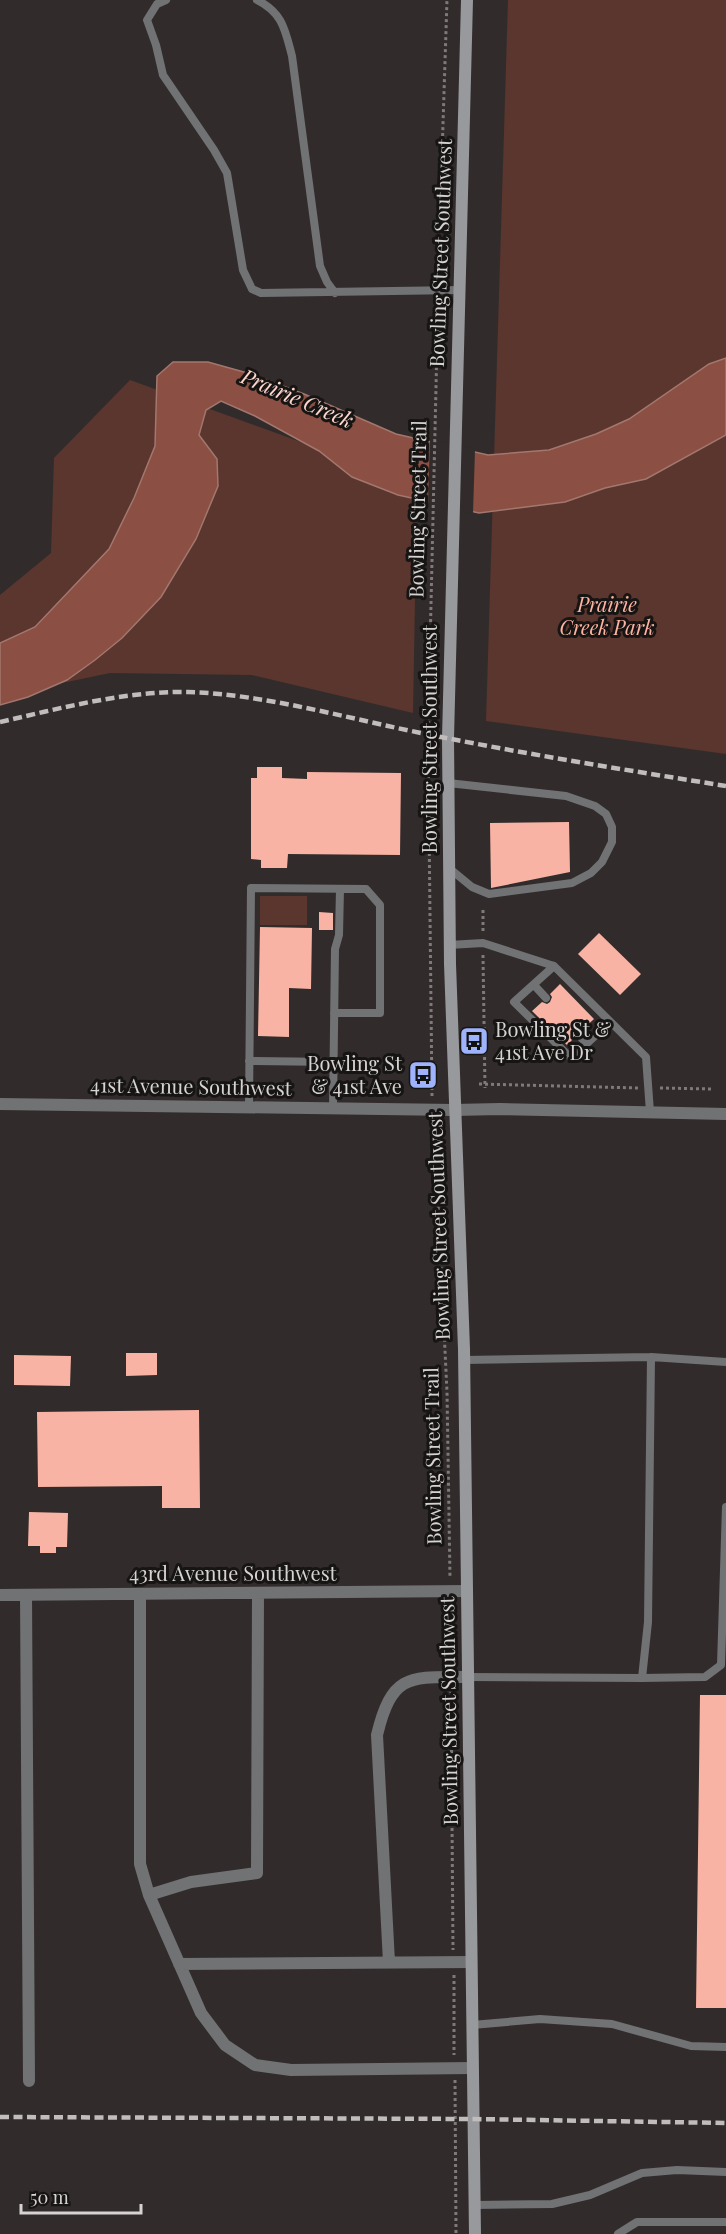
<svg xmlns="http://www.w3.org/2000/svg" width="726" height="2234" viewBox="0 0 726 2234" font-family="'Playfair Display',serif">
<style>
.green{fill:#5a362e}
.water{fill:#8c4f43;stroke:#a2776e;stroke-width:1.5}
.pier{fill:#312c2b}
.building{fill:#f8b3a4}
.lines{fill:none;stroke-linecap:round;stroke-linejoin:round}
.path{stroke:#7e7a79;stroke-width:3;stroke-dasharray:3 3;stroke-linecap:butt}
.service{stroke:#717274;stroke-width:8}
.minor{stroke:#717274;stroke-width:12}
.tertiary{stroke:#717274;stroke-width:12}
.secondary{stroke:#97999c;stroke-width:12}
.rail{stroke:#c0bdbc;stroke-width:4.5;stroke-dasharray:9 4.5;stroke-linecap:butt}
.labels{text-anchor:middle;stroke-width:6;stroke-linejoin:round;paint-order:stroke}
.street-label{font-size:20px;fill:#d6d3d2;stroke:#171514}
.park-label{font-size:20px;font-style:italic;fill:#ffb4a3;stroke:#171514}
.poi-label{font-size:20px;fill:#d6d3d2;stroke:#171514;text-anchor:start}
.water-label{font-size:21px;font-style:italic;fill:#fed7ce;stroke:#171514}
</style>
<rect width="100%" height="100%" fill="#312c2b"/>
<!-- green -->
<path class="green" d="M508,0H726V754L486,721Z
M130,380L417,484L413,713L252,675L110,673L0,696V595L51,553L54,458Z
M260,896H307V925H260Z"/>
<!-- water -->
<path class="water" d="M726,358V435L646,479L605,488L565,502L479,513L398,495L352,477L319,451L255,416L221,401L206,410L199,435L217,459L218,486L196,539L161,597L122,638L95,660L67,680L28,697L0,705V643L35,627L109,549L134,498L155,446L157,376L173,362H208L251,374L304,394L396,434L488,455L549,450L596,434L629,419L709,364Z"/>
<!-- pier -->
<path class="pier" d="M430,439L475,449L473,514L428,504Z"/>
<!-- building -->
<path class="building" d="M257,767H282V778L307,779V772L401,773L400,855L288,854L287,868H261V860L251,859V778H257Z
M569,822L570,872L491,888L490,823Z
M319,912L333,913V930H319Z
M260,927L312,928L311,989L289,988V1037L258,1036Z
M599,933L641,974L620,995L578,954Z
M560,984L594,1019L582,1030L577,1028L574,1030L572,1035L574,1038L567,1045L532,1011L542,1002L547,1004L550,1002L552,997L550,994Z
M126,1353H157V1375L126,1376Z
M14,1355L71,1356L70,1386L14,1385Z
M199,1410L200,1508H162V1486L38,1487L37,1412Z
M29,1512L68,1513L67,1547H56V1553H40V1546H28Z
M700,1695H726V2008H696Z"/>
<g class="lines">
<!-- path -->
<path class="path" d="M438,280L447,0
M483,910V933
M483,955L485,1088
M479,1084L638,1088
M660,1088L712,1089
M432,1096L428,734L438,301
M434,1123L447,1392L450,1578
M450,1603L451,1665
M451,1690L453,1950
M454,1975V2055
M455,2080L456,2234"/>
<!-- service -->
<path class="service" d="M166,0L157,4L147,20L156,45L163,75L214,150L227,173L243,270L252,289L261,293L459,290
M257,0C283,13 285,30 292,56L320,266L327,282L335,293
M448,783L566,796L595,806L606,814L612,827V842L602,862L591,873L572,883L489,894L472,887L449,868
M449,945L483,943L554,966L646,1057L650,1112
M554,966L514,1002L571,1058L609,1023
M534,985L546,998
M578,1034L586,1043
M249,1061L333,1062
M249,1107L251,888L366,889L380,905V1013H334
M333,1109L335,949L339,935L340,889
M651,1357L726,1362
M464,1360L651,1357L648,1622L642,1678L468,1677
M642,1678L705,1677L721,1665L726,1507
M472,2025L540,2019L612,2024L691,2046L726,2047
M475,2205L552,2204L590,2195L642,2173L677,2170L726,2172
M618,2234L637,2222H725"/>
<!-- minor -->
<path class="minor" d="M0,1104L454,1110
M140,1594V1864L149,1895L201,2013L225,2045L255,2065L291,2070L472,2068
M0,1595L467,1591
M26,1595L29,2081
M149,1895L191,1882L257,1873L258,1594
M389,1962L377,1735C392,1672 411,1677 468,1677
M179,1964L471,1962"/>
<!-- tertiary -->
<path class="tertiary" d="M454,1110L500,1109L726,1114"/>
<!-- secondary -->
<path class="secondary" d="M467,0L448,738L450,964L464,1349L475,2234"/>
<!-- rail -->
<path class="rail" d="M0,722C62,708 124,691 188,692C264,694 350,719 426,734C525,754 626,770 726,786
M0,2117L473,2119L726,2123"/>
</g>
<!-- icons -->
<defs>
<g id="bus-square" transform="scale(1.5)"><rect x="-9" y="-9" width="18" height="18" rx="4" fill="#9fb3fd" stroke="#171514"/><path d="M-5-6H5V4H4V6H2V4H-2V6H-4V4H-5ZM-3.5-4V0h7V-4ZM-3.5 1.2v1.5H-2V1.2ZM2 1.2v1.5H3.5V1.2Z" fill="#111"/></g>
</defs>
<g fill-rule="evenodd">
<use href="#bus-square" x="474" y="1041"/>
<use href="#bus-square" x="423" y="1075"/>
</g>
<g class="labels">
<!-- street labels -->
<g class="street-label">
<text transform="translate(441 253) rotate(-88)" y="7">Bowling Street Southwest</text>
<text transform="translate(418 509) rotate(-89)" y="7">Bowling Street Trail</text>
<text transform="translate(430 739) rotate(-90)" y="7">Bowling Street Southwest</text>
<text transform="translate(191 1087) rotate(1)" y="7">41st Avenue Southwest</text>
<text transform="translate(439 1226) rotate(-92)" y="7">Bowling Street Southwest</text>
<text transform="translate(433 1456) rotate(-91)" y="7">Bowling Street Trail</text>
<text x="233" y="1581">43rd Avenue Southwest</text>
<text transform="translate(449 1711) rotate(-91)" y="7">Bowling Street Southwest</text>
</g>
<!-- park labels -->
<g class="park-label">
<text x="607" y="612">Prairie<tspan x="607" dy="23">Creek Park</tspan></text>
</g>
<!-- poi labels -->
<g class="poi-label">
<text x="495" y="1037">Bowling St &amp;<tspan x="495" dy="23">41st Ave Dr</tspan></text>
<text x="402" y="1071" text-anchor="end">Bowling St<tspan x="402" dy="23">&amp; 41st Ave</tspan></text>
</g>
<!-- water labels -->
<g class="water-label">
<text transform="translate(297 399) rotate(23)" y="7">Prairie Creek</text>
</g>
</g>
<!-- scale -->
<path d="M21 2204v9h120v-9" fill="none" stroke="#d6d3d2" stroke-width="3"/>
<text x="30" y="2204" font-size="18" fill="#d6d3d2" stroke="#171514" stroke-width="4.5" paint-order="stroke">50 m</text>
</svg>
